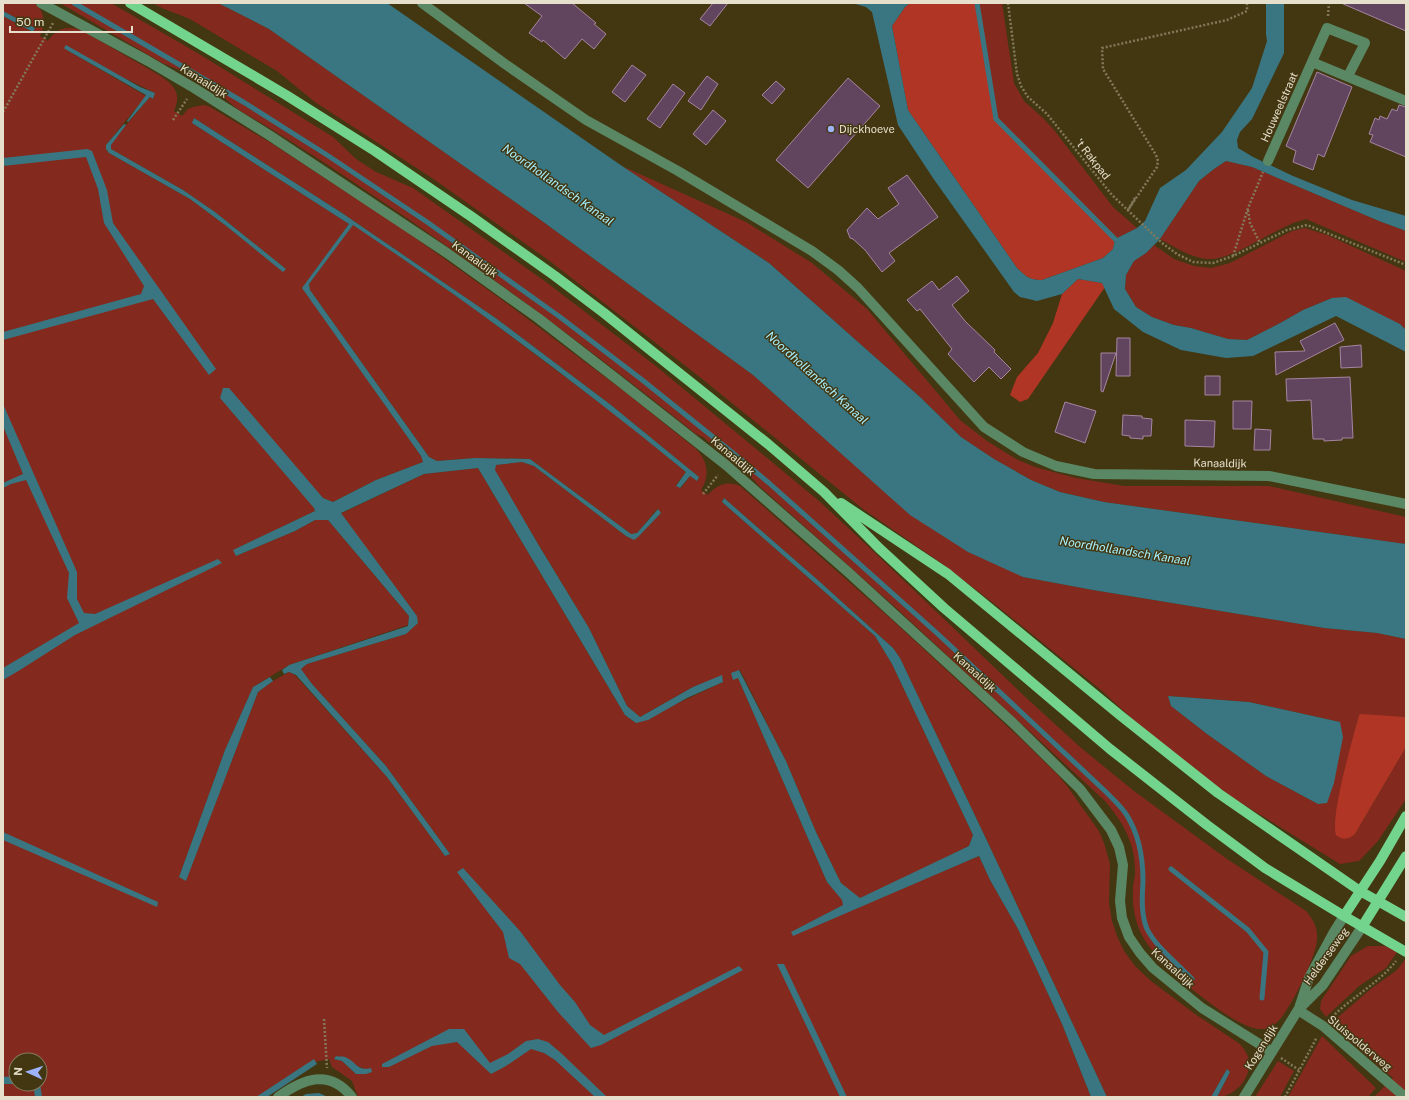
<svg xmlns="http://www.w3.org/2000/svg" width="1409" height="1100" viewBox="0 0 1409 1100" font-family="'Public Sans',sans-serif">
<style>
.green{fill:#84291d;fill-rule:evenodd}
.forest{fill:#b03525}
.water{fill:#397681}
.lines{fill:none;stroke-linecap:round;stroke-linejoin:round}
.stream{stroke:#397681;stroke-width:5}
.building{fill:#61445d;stroke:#a685a1}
.path{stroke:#83795a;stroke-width:2.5;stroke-dasharray:2 2;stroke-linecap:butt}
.minor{stroke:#5a8764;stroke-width:10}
.major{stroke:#73d58d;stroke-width:10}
.poi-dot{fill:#9db4fd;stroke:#433712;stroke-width:1.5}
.labels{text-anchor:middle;stroke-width:3;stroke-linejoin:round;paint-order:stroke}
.street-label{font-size:11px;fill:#e6dfcb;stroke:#433712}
.poi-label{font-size:11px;fill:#e6dfcb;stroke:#433712;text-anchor:start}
.water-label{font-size:12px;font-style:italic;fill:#a4f0fe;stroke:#433712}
</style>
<rect width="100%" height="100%" fill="#433712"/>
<!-- green -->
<path class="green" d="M3,3C11,3 25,1 32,3C45,7 46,26 40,36L48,41C55,29 68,25 81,30L159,75C174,85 182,93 174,111L182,116L188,109L193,107L204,105L210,107L271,143L404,230L505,302L625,392L696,449C708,461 710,476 701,490L708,495C716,485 728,480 740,486L890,618L1020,738L1058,775L1067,786L1086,813L1099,831L1104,843L1110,864L1109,903L1112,921L1117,936L1124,951L1135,966L1151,981L1195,1014L1240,1044C1244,1049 1248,1054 1249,1061C1251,1079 1234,1097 1217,1097L1230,1072L1227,1069L1211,1097H1107L989,845L900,658L893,648L819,581L724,498L722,502L875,636L892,664L973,835L969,846L860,899L841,883L816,832L786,761L740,670L732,673L733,679L738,678L827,882L843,900V905L792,932L793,935L979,856L990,880L1018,929L1062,1024L1091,1097H358L352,1081L332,1067L329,1059L315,1062L265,1097H3V16L33,32L35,28L3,11ZM65,49L155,93L153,99L150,97L126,125L110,145L111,149L183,190L215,212L286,269L283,271L225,225L190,199L109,153L106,149V145L146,96ZM194,118L342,213L497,319L611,405L699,477L697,481L690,476L681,488L676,485L686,472L625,422L472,307L353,224L309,284L310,290L429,457L437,461L475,458L530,459L631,534L637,533L657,509L661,513L638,537L634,539L626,536L534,466L522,462L496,465L494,470L538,544L589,628L627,706L640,717L693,687L722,676L723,682L636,723L625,715L478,468L424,474L340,514L417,616L406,634L307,664L300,669L312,684L386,766L450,854L445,856L387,777L295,675L289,672L273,681L258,692L186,880L179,877L225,750L253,687L289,665L408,625L409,616L328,520H315L295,531L236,556L234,550L315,511L314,508L323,498L333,502L376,480L423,462L421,456L303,288L349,224L192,123ZM346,1058L357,1066L365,1069L356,1074L342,1061L334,1059ZM16,1060H40V1084H16Z
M60,3H111L199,54L333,137L356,159L376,172L413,188L546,282L657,367L819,501L872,550L1021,693L1080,747L1134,791L1227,859L1306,911C1313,919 1318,928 1317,939C1317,955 1292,1005 1281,1018C1276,1024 1269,1030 1260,1029C1242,1029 1207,1001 1193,990C1178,977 1152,954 1143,937C1135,923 1132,906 1133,890C1133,885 1134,880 1135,875C1136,844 1124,824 1105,801L895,607L758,485L754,480L703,437L696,434C603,359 509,289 411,221C356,184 301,146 244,113C235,108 231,103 223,97C209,86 181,69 164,64Z
M152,3H218L269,29L542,221L753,375L910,514L1023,577L1093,590L1324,628L1377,633L1406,639V717L1359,715L1337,806L1351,837L1355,834L1406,747V799L1378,841L1359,861L1340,864L1233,798L1163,747L1101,690L997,606L944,565L863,509L696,374L547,259L432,178L315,102L277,71L190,19L162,8ZM1168,696L1249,702L1340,722L1318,804L1266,776L1207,734L1171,706Z
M977,3H1002L1014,83L1024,101L1043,118L1054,130L1113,207L1137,228L1115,239L996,119Z
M1226,161L1252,167L1379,221L1406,231V262L1306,219C1300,221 1294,222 1289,225C1267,234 1233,259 1210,259C1192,259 1175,247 1160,239L1199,181L1214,169Z
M622,166L746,222L812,263L867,309L960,420L987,441L1016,459L1035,467L1076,478L1124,486H1269L1406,517V544L1104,502L1060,492L1031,480L994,459L961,437L920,397L769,263Z
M1305,228L1327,235L1406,271V330L1400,324L1332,298L1303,310L1282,322L1247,340L1228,339L1191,328L1174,325L1152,317L1136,307L1125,289L1126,275L1134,261L1146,253L1154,245L1174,259L1194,266L1211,268L1230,263L1292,231Z
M1368,946H1385L1397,952L1386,968L1359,986L1326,1017L1320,1009L1321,1001L1351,956Z
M1406,958V1097H1374L1393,1078L1330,1024L1372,988L1397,970Z
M1322,1036L1376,1088L1368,1097H1288Z
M1278,1061L1294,1071L1280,1097H1255Z"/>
<!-- forest -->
<path class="forest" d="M910,3H977L996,119L1115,239L1113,249L1103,258L1042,280C1028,280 1026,276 1017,268L908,110L892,26L905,7Z
M1078,279L1102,283L1105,287L1028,399L1020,402L1010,395L1017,377L1038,353L1053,323L1062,294Z
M1361,714L1406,717V747L1355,834C1349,839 1343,841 1336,835C1330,815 1353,739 1359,715Z"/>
<!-- water -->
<path class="water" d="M218,3H387L622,166L769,263L920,397L961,437L994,459L1031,480L1060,492L1104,502L1406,544V639L1377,633L1324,628L1093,590L1023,577L968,552L910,515L753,375L542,221L269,29Z
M852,3H910L905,7L892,26L908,110L1017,268C1026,276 1028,280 1042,280L1103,258L1113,249L1115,239L1137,228L1145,221L1160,188L1186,170L1222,132L1252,88L1267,41L1266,34V3H1284V53L1252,119L1240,132L1237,140L1238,148L1253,157L1293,176L1352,200L1406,216V231L1379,221L1252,167L1226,161L1214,169L1199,181L1160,239L1146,253L1134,261L1126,275L1125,289L1136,307L1152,317L1174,325L1191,328L1228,339L1247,340L1282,322L1303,310L1332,298L1346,297L1400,324L1406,330V352L1336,316L1253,356L1226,358L1181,350L1143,332L1114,309L1102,283L1078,279L1062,294L1037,301L1020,297L1014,292L933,178L898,125L872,12L866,7Z
M3,11L35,28L33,32L3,16Z
M66,45L140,87L155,93L153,99L150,97L128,122L127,121L146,95L65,49L64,48Z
M194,118L342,213L497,319L611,405L699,477L697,481L690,476L680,488L676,486L686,472C579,384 468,302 353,225L309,284L310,290L429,457L437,461L475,458L530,459L631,534L637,533L658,509L661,513L638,537L634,540L626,536L534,466L522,462L496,465L495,470L538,544L589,628L627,706L640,717L693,687L722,675L723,682L687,698L648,720L636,723L625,715L478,468L424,474L341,513L417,616L418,623L406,634L307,664L301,669L312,684L386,766L450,854L445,856L387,777L296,675L289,672L284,674L282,670L289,665L408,626L409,616L328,520H315L295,531L236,556L233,550L315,511L314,508L220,398L223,388H229L323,498L333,502L376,480L423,462L421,456L302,288L349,224L192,123Z
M124,124L126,125L111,145V149L183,190L215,212L286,269L283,272L225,225L190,199L109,153L106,149V145Z
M87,149L92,151L107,190L113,223L216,369L209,375L153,299L3,340V332L141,294L144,286L104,223L98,189L86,157L3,166V158Z
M3,404L77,572V599L84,613L95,614L218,559L222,563L75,635L20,670L3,680V668L79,623L67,598L69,573L26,480L11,484L3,488V483L23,474L3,426Z
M724,498L819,581L893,648L900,658L989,845L1107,1097H1091L1062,1024L1018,929L990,880L979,856L793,936L791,932L843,905L842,900L827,882L738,678L733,680L731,673L739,670L786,761L816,832L841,883L860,898L969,846L973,835L892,664L875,636L722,502Z
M270,677L273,681L258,692L186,881L179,877L225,750L253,687Z
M1168,696L1249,702L1340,722L1343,737L1334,783L1327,803L1318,804L1266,776L1207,734L1171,706Z
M3,832L158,902L157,907L3,840Z
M463,868L520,931L560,985L575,1002L590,1025L604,1035L739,966L743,970L601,1045L591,1048L558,1012L520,964L509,958L503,932L457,872Z
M777,964H784L847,1097H840Z
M449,1029H464L490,1063L508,1054L526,1041L538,1039L548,1042L561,1053L607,1097H595L555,1060L544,1053L531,1049L506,1066L491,1074L457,1042L432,1046L389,1067H382V1064Z
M336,1056C339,1057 342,1056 345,1057C356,1061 357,1072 371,1068L372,1072L366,1074H356L342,1061L334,1059Z
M314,1059L317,1064L267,1097H256Z
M1227,1069L1230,1072L1217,1097H1211Z
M16,1076V1084H3V1077Z
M40,1083L42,1097H35L33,1084H32Z
M319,1093L328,1097H301L306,1094Z"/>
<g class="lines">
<!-- stream -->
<path class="stream" d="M74,3L245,103L327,155L427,222L560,317L641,379L733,453L769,483L939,635L1105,791C1112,798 1120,805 1126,814C1139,834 1143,857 1143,881C1142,896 1141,915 1147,929C1156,947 1178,964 1192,979
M977,3L996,119L1115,239
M1171,869L1248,930L1266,952L1262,998"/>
</g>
<!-- building -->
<path class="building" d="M524,3H572L596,23L594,24L606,34L594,49L582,39L565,59L543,40L542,42L529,33L542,16Z
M713,3H728L710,26L700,19Z
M1341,3H1406V31Z
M632,65L646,75L625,102L612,92Z
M1317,72L1352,87L1324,157L1318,154L1313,170L1293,162L1296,151L1286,146Z
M707,76L718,84L701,110L688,101Z
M848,78L880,106L808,188L776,160Z
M776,81L785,89L772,104L762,95Z
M673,84L685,93L660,128L647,119Z
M1399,105L1406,107V157L1370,142L1373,135L1369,134L1375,118L1379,120L1380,116L1387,119L1392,109L1397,111Z
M713,110L726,121L706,145L693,134Z
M907,175L938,217L889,253L895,261L882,272L865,250L853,239L850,238L847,230L867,208L878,219L899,204L888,188Z
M957,276L969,291L952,305L965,321L995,350L994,352L1011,369L1001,379L989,367L974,382L948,354L952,349L920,309L917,311L907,300L932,281L939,290Z
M1335,323L1344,340L1276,375L1275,352L1305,351L1300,341Z
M1117,338H1130V376H1116Z
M1361,345L1362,367L1341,368L1340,347Z
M1101,353H1116L1103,392L1101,391Z
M1205,376H1220V395H1205Z
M1350,377L1353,438H1342V440L1324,441V439H1313L1311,400L1287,401L1286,379Z
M1233,401H1252L1251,429H1233Z
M1065,402L1096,411L1085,443L1055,432Z
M1123,415L1142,416V418L1152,419L1151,436H1143V439L1130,438V436L1122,435Z
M1185,420L1215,421L1214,447L1185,446Z
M1255,429L1271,430L1270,450H1254Z"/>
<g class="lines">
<!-- path -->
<path class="path" d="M1008,3L1017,74L1021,86L1028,97L1047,114L1112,195L1162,243L1177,254L1193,262L1213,263L1233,256L1287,230L1307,225L1406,265
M1328,16L1329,3
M3,112L53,23
M173,120L187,99
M1135,198L1128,210L1157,167L1158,161L1156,155L1103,69L1102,48L1227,20L1247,11V3
M1248,210L1250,223L1260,243
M1233,256L1248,208L1263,172
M703,494L718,475
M1332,1017C1352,997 1379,983 1396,961
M324,1019L327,1068
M1281,1058L1299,1070
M1285,1097L1317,1037"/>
<!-- minor -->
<path class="minor" d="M41,3L148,61L194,88L269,135L447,253L538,318L618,380L726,465L848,572L1013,723L1080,789L1111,830L1119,847L1123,865L1120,901L1122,918L1129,937L1140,953L1153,968L1202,1008L1272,1052
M422,3L505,64L586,120L678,171L812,251L838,270L858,288L984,427L1023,452L1056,466L1094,474L1269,476L1406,504
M1312,62L1406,101
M1268,161L1327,28L1365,43L1348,76
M1299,1008L1309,978L1334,932L1344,916
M1298,1010L1323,1026L1405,1097
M278,1097C303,1079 329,1068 352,1097
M1244,1097L1298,1010L1323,985L1362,927"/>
<!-- major -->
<path class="major" d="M130,3L286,95L375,151L472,217L555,276L604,313L768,444L824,492L879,548L944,608L1110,749L1207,825L1265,868L1344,916L1406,952
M841,503L948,574L1121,716L1218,793L1360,891L1406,917
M1344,916L1380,861L1406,816
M1362,927L1406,856"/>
</g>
<!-- markers -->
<circle class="poi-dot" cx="831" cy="129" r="4"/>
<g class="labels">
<!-- street labels -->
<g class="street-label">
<text transform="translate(204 81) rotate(32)" y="4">Kanaaldijk</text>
<text transform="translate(1279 107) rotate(-66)" y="4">Houweelstraat</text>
<text transform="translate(1093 159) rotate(52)" y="4">'t Rakpad</text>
<text transform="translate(475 259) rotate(36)" y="4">Kanaaldijk</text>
<text transform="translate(733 456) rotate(40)" y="4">Kanaaldijk</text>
<text transform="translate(1220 463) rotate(1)" y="4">Kanaaldijk</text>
<text transform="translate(975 672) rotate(42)" y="4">Kanaaldijk</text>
<text transform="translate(1326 956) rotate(-54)" y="4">Helderseweg</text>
<text transform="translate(1173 968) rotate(42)" y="4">Kanaaldijk</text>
<text transform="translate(1360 1043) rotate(40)" y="4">Sluispolderweg</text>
<text transform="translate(1261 1047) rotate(-58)" y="4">Kogendijk</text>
</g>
<!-- poi labels -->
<g class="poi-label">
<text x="839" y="133">Dijckhoeve</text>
</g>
<!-- water labels -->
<g class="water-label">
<text transform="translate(558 185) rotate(35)" y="4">Noordhollandsch Kanaal</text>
<text transform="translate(817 378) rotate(42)" y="4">Noordhollandsch Kanaal</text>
<text transform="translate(1125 551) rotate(9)" y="4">Noordhollandsch Kanaal</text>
</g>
</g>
<!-- border -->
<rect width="1409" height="1100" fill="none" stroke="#e6dfcb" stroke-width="8"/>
<!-- north arrow -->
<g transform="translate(28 1072) rotate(273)"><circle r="19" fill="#433712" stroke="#847a5c"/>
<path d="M0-3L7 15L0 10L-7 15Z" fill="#9db4fd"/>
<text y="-6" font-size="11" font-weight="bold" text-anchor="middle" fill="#e6dfcb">N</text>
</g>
<!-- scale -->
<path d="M10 26v6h122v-6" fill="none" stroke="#e6dfcb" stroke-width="2"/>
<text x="16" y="26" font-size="12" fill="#e6dfcb" stroke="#433712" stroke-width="3" paint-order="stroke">50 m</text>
</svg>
